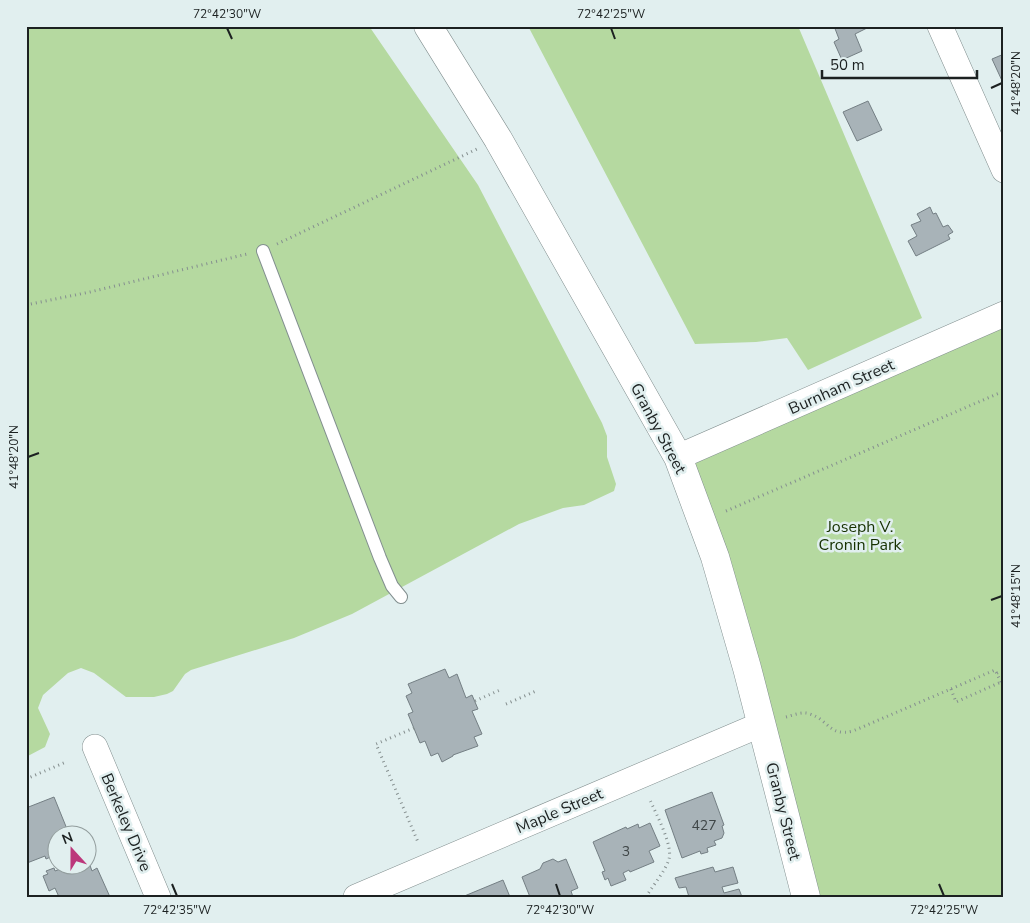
<svg xmlns="http://www.w3.org/2000/svg" width="1030" height="923" viewBox="0 0 1030 923" font-family="'Nunito Sans',sans-serif">
<style>
.green{fill:#b5d9a0}
.building{fill:#a8b3b8;stroke:#747f84}
.lines{fill:none;stroke-linecap:round;stroke-linejoin:round}
.service-casing{stroke:#828f8f;stroke-width:14}
.minor-casing{stroke:#828f8f;stroke-width:26}
.secondary-casing{stroke:#828f8f;stroke-width:29}
.path{stroke:#858f8f;stroke-width:3;stroke-dasharray:1 4;stroke-linecap:butt}
.service{stroke:#fff;stroke-width:12}
.minor{stroke:#fff;stroke-width:25}
.secondary{stroke:#fff;stroke-width:28}
.ticks{fill:none;stroke:#1c2121;stroke-width:2}
.labels{text-anchor:middle;stroke-width:5;stroke-linejoin:round;paint-order:stroke}
.number-label{font-size:14px;fill:#3f4647}
.street-label{font-size:16px;fill:#1c2121;stroke:#e1efef}
.park-label{font-size:16px;fill:#163100;stroke:#e1efef}
.neatline{fill:none;stroke:#1c2121;stroke-width:2}
.ticks-label{font-size:12px;text-anchor:middle;fill:#1c2121}
</style>
<rect width="100%" height="100%" fill="#e1efef"/>
<!-- green -->
<path class="green" d="M26,26H369L478,185L602,423L607,436V457L616,484L614,491L584,505L563,508L519,524L352,614L294,638L191,670L185,674L173,691L167,694L154,697H126L94,673L81,668L68,673L43,695L38,708L50,734L45,747L26,757Z
M528,26H798L922,318L808,370L787,338L756,342L695,344Z
M1004,314V897H806L678,457Z"/>
<!-- building -->
<path class="building" d="M834,26H867V28L855,34L862,51L842,60L834,42L839,39Z
M1004,54V85L992,59Z
M868,101L882,130L857,141L843,112Z
M930,207L933,214L936,213L943,227L948,225L953,232L948,235L950,239L916,256L908,241L917,236L911,225L921,221L917,214Z
M445,669L449,678L457,674L466,698L472,695L478,709L472,711L482,734L474,737L478,746L453,755V756L442,762L438,753L431,756L425,741L420,743L408,714L413,712L406,696L412,693L408,684Z
M712,792L724,825L722,826L724,833L722,838L714,841L716,845L707,848L708,852L701,854L700,851L682,858L665,810Z
M54,797L67,829H66L68,836H58V850L52,853L53,856L46,859L45,856L27,863L26,808Z
M650,823L660,846L649,851L654,862L630,872L629,870L623,873L626,880L611,886L608,878L605,880L602,872L605,871L593,842L626,827L627,829L638,824L639,828Z
M553,859L558,862L566,859L578,888L571,891L573,897H530L522,877L540,869L543,863Z
M88,860L92,871L97,868L110,897H59L55,888L49,891L43,876L48,874L46,871L54,868L55,871L68,866H88Z
M713,867L715,872L733,867L738,883L722,887L724,893L739,889L742,897H689L686,887L679,888L675,878Z
M503,880L510,897H462Z"/>
<g class="lines">
<!-- service casing -->
<g class="service-casing">
<path id="service" d="M263,251L380,558L392,586L401,597"/>
</g>
<!-- minor casing -->
<g class="minor-casing">
<path id="minor" d="M940,26L1004,170
M678,457L1004,314
M95,747L158,897
M356,897L762,724"/>
</g>
<!-- secondary casing -->
<g class="secondary-casing">
<path id="secondary" d="M428,26L498,139L678,457L715,557L747,668L806,897"/>
</g>
<!-- path -->
<path class="path" d="M277,244L477,149
M26,305L90,292L247,254
M726,511L1004,391
M997,673L1004,670
M951,689L956,702L1001,682
M475,701L500,690
M506,704L536,691
M786,717C794,715 802,711 810,714C829,720 829,737 853,731L995,670L1004,688
M414,728L376,744L418,842
M26,779L66,762
M646,897C653,885 665,872 669,859C673,845 656,814 650,800"/>
<!-- service -->
<use href="#service" class="service"/>
<!-- minor -->
<use href="#minor" class="minor"/>
<!-- secondary -->
<use href="#secondary" class="secondary"/>
</g>
<!-- ticks -->
<path class="ticks" d="M227,28L232,39M611,28L615,39M991,88L1002,83M28,457L39,453M991,600L1002,596M172,884L177,896M556,884L560,896M939,884L944,896"/>
<g class="labels">
<!-- number labels -->
<g class="number-label">
<text x="704" y="830">427</text>
<text x="626" y="856">3</text>
</g>
<!-- street labels -->
<g class="street-label">
<text transform="translate(841 386) rotate(-24)" y="6">Burnham Street</text>
<text transform="translate(659 428) rotate(62)" y="6">Granby Street</text>
<text transform="translate(559 810) rotate(-23)" y="6">Maple Street</text>
<text transform="translate(784 811) rotate(76)" y="6">Granby Street</text>
<text transform="translate(127 822) rotate(67)" y="6">Berkeley Drive</text>
</g>
<!-- park labels -->
<g class="park-label">
<text x="860" y="532">Joseph V.<tspan x="860" dy="18">Cronin Park</tspan></text>
</g>
</g>
<!-- border -->
<rect width="1030" height="923" fill="none" stroke="#e1efef" stroke-width="55"/>
<!-- north arrow -->
<g transform="translate(72 850) rotate(339)"><circle r="24" fill="#e1efef" stroke="#929d9d"/>
<path d="M0-4L9 19L0 12L-9 19Z" fill="#bc377b"/>
<text y="-8" font-size="14" font-weight="bold" text-anchor="middle" fill="#1c2121">N</text>
</g>
<!-- scale -->
<path d="M822 70v8h155v-8" fill="none" stroke="#1c2121" stroke-width="2.5"/>
<text x="830" y="70" font-size="15" fill="#1c2121" stroke="#e1efef" stroke-width="4" paint-order="stroke">50 m</text>
<rect x="28" y="28" width="974" height="868" class="neatline"/>
<g class="ticks-label">
<text x="227" y="18">72°42'30"W</text>
<text x="611" y="18">72°42'25"W</text>
<text transform="translate(1016 83) rotate(-90)" y="4">41°48'20"N</text>
<text transform="translate(14 457) rotate(-90)" y="4">41°48'20"N</text>
<text transform="translate(1016 596) rotate(-90)" y="4">41°48'15"N</text>
<text x="177" y="914">72°42'35"W</text>
<text x="560" y="914">72°42'30"W</text>
<text x="944" y="914">72°42'25"W</text>
</g>
</svg>
